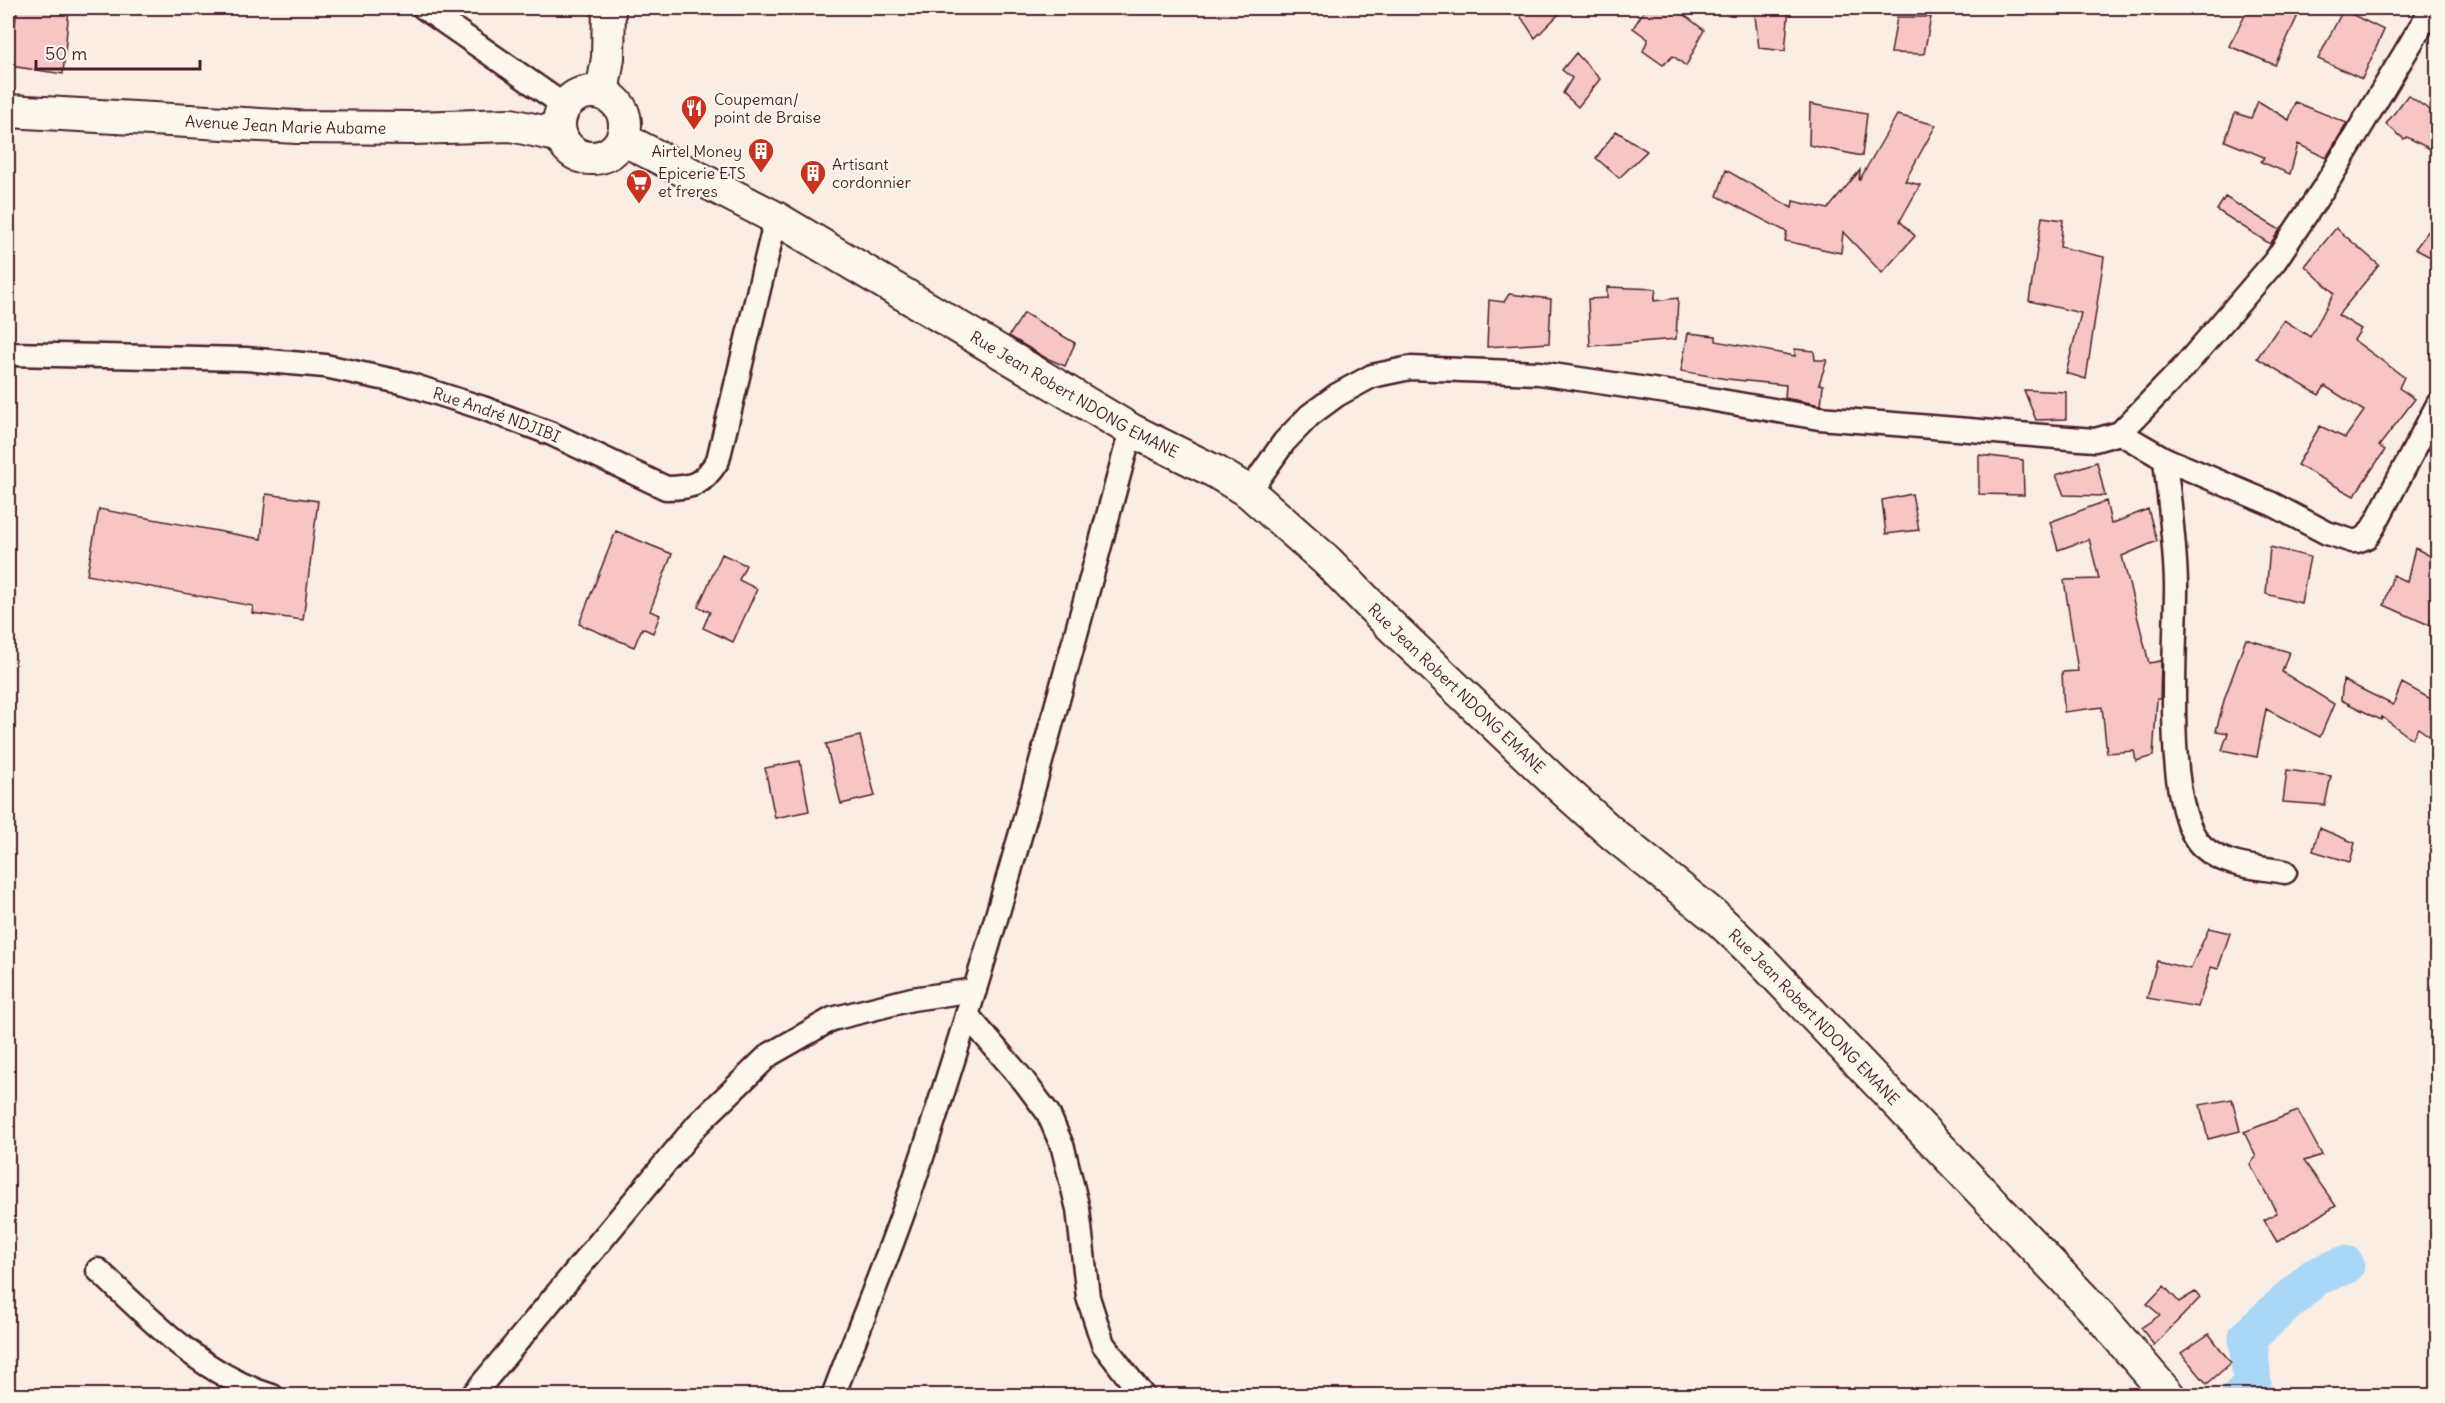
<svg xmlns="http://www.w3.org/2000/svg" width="2445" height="1403" viewBox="0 0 2445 1403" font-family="Delius,sans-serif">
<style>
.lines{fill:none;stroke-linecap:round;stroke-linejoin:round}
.river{stroke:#abd7f7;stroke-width:39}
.building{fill:#f7c6c4;stroke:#4a1f2b;stroke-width:1.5}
.street-casing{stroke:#4a1f2b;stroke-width:27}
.secondary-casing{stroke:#4a1f2b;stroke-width:36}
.street{stroke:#fbf7ec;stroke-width:22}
.secondary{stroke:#fbf7ec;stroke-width:32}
.labels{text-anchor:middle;stroke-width:4.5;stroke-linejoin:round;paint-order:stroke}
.poi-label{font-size:16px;fill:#4a1f2b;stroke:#fbf7ec;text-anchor:start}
.street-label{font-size:16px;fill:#4a1f2b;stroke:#fbf7ec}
</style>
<rect width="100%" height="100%" fill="#faede4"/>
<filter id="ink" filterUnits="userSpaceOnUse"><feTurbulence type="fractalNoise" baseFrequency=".0167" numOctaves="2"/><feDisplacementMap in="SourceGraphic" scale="12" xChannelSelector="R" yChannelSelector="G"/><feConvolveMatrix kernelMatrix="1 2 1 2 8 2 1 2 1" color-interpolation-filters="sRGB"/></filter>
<g filter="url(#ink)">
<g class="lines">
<!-- river -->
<path class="river" d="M2241,1396L2252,1385L2248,1337L2315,1277L2345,1265"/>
</g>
<!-- building -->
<path class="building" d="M17,8H69L63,74L10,66Z
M1515,8H1565L1535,38Z
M1646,8H1675L1704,30L1686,66L1673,56L1663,65L1643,51L1648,39L1633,28Z
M1754,8H1789L1785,51L1759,48Z
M2249,8H2288L2298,15L2275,65L2229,46Z
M2343,10L2384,30L2362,79L2318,59Z
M1897,17H1931L1924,54L1891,53Z
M1576,53L1600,79L1578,107L1563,93L1572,78L1562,70Z
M2408,95L2438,116V153L2407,137L2404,139L2386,124Z
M2258,101L2289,120L2295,102L2347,123L2326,158L2298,144L2290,174L2261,162L2264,157L2225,141L2235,113L2251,118Z
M1810,104L1867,114L1862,156L1809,145Z
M1897,115L1936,125L1905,181L1920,185L1900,221L1915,236L1882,273L1843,232L1841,253L1785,241L1787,232L1717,196L1726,170L1792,208L1793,201L1828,209L1860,170L1859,181Z
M1616,131L1647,151L1619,178L1596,158Z
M2225,197L2280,230L2270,244L2217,210Z
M2042,217L2063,220L2060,247L2104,257L2086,379L2066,373L2081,313L2029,301Z
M2438,218V261L2415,249Z
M2336,228L2379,265L2338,315L2361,329L2354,340L2404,377L2399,388L2415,399L2379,446L2385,450L2354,496L2297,465L2320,426L2345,438L2364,411L2325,386L2319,395L2257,358L2284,320L2310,337L2334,293L2305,266Z
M1607,287L1656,289L1654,301L1678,298L1676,339L1590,346L1588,299L1607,298Z
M1509,294L1551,299L1549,343L1487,347L1489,300L1504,302Z
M1024,313L1075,343L1065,366L1044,357L1009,336Z
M1688,333L1716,336V341L1795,356V349L1814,351L1815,360H1827L1819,384L1823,385L1821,405L1785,398L1786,385L1727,379L1681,371Z
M2024,390L2066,392V419L2036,420Z
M1979,455L2023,460L2024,495L1979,494Z
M2097,462L2105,496L2064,495L2056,475Z
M266,494L318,501L303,620L252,613L253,606L87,575L99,509L261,539Z
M1912,494L1919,530L1886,534L1882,500Z
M2106,501L2111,524L2148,509L2157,541L2122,556L2149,663L2161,661L2160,699H2157L2153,756L2136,761L2134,751L2107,753L2102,707L2064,712L2062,672L2078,671L2064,580L2099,579L2089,539L2058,550L2050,522Z
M616,531L672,554L650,611L660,615L653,633L642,628L634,647L579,624Z
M2270,547L2310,557L2301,603L2266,594Z
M2415,548L2438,560V602L2429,625L2384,605L2393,575L2407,582Z
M722,554L746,565L739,580L757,589L733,642L703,628L710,612L698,607Z
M2246,639L2289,652L2282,672L2334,704L2320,737L2266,709L2257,757L2222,750L2228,733L2216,731L2225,697Z
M2343,680L2393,705L2402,683L2438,703V742L2418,728L2412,739L2382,717L2381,720L2341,700Z
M860,736L875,796L841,804L826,744Z
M800,761L809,811L775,818L765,768Z
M2287,770L2331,776L2325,805L2283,802Z
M2319,828L2355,843L2350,862L2313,851Z
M2209,928L2230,933L2218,969L2211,967L2198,1007L2147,998L2157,961L2190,969Z
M2232,1099L2240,1131L2208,1139L2200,1105Z
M2298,1111L2322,1155L2304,1161L2336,1206L2277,1242L2264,1220L2277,1213L2250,1164L2256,1157L2244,1132Z
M2164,1286L2179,1302L2195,1292L2200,1298L2154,1345L2141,1328L2160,1315L2147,1304Z
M2209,1334L2231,1363L2207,1384L2181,1353Z"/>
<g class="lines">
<!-- street casing -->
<g class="street-casing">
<g id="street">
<path d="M424,8L565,106"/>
<path id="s1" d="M8,354L246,359L325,366L405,383L483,408L552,434L666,488C694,488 703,484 718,460L776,218"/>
<path d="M2120,433L2165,459L2272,504L2327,533L2352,541H2357L2367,537L2374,526L2438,404"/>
<path d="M2165,459C2169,500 2175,542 2176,583C2177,640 2161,810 2203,847C2225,867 2258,867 2285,872"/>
<path d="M1249,492L1284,442L1310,415L1337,395L1372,376L1410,368L1539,373L1687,395L1819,418L2081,439L2095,440L2120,433L2183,368L2275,261L2327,183L2432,8"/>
<path d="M967,1015L1024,1081L1048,1113L1063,1148L1078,1209L1088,1297L1103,1344L1143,1396"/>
<path d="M98,1270C150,1319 201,1374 272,1396"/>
<path d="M472,1396L697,1125L769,1055L832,1019L912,999L975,990"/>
<path d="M833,1396C858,1329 886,1263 909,1196C994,944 1062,687 1131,430"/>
</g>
</g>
<!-- secondary casing -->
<g class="secondary-casing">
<g id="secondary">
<circle cx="592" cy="125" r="33"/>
<path d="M602,93L608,58L609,8"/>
<path id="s2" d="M8,111L297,127L413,128L511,125L561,136"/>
<path id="s3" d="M623,139L776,218L1131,430L1216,472L1249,492L1327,561L1389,624L1555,782L1614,835L1718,919L1764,963L2101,1317L2169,1396"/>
</g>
</g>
<!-- street -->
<use href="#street" class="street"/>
<!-- secondary -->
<use href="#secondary" class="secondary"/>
</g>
</g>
<!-- icons -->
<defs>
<g id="restaurant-pin" transform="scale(1.35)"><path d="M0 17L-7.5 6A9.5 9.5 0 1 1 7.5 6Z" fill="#c8321e" stroke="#fbf7ec"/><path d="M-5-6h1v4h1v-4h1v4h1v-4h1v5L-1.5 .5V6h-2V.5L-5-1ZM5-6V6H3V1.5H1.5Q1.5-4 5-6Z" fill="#fff"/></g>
<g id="building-pin" transform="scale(1.35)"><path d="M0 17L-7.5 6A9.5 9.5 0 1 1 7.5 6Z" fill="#c8321e" stroke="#fbf7ec"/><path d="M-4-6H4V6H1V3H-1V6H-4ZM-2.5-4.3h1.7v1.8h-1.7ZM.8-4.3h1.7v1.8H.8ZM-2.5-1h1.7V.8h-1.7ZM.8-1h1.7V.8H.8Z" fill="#fff"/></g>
<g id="supermarket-pin" transform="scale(1.35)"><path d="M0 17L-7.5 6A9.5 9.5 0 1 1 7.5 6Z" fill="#c8321e" stroke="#fbf7ec"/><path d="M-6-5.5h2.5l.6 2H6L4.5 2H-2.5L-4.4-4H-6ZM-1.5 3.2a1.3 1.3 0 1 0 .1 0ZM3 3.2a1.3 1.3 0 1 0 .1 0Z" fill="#fff"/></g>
</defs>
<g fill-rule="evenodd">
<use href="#restaurant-pin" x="694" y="108"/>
<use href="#building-pin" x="761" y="151"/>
<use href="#building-pin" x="813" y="173"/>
<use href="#supermarket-pin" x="639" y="182"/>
</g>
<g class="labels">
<!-- poi labels -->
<g class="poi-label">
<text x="714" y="105">Coupeman/<tspan x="714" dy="18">point de Braise</tspan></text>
<text x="742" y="157" text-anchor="end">Airtel Money</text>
<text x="832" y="170">Artisant<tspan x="832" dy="18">cordonnier</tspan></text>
<text x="658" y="179">Epicerie ETS<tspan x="658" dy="18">et freres</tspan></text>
</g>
<!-- street labels -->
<g class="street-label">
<text dy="6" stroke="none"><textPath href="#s2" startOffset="278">Avenue Jean Marie Aubame</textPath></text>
<text dy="6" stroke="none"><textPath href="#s3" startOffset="519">Rue Jean Robert NDONG EMANE</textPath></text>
<text dy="6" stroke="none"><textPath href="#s1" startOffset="496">Rue André NDJIBI</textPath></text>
<text dy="6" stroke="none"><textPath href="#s3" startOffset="1005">Rue Jean Robert NDONG EMANE</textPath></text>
<text dy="6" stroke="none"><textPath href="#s3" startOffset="1491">Rue Jean Robert NDONG EMANE</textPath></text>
</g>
</g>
<!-- margin -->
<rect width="2445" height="1403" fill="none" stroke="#fbf7ec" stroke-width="30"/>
<rect x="15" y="15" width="2415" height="1373" fill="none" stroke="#4a1f2b" stroke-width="2" filter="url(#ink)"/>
<!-- scale -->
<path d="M36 60v9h164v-9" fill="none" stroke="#4a1f2b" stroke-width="3"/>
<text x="45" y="60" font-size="18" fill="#4a1f2b" stroke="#fbf7ec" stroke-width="4.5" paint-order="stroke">50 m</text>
</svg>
